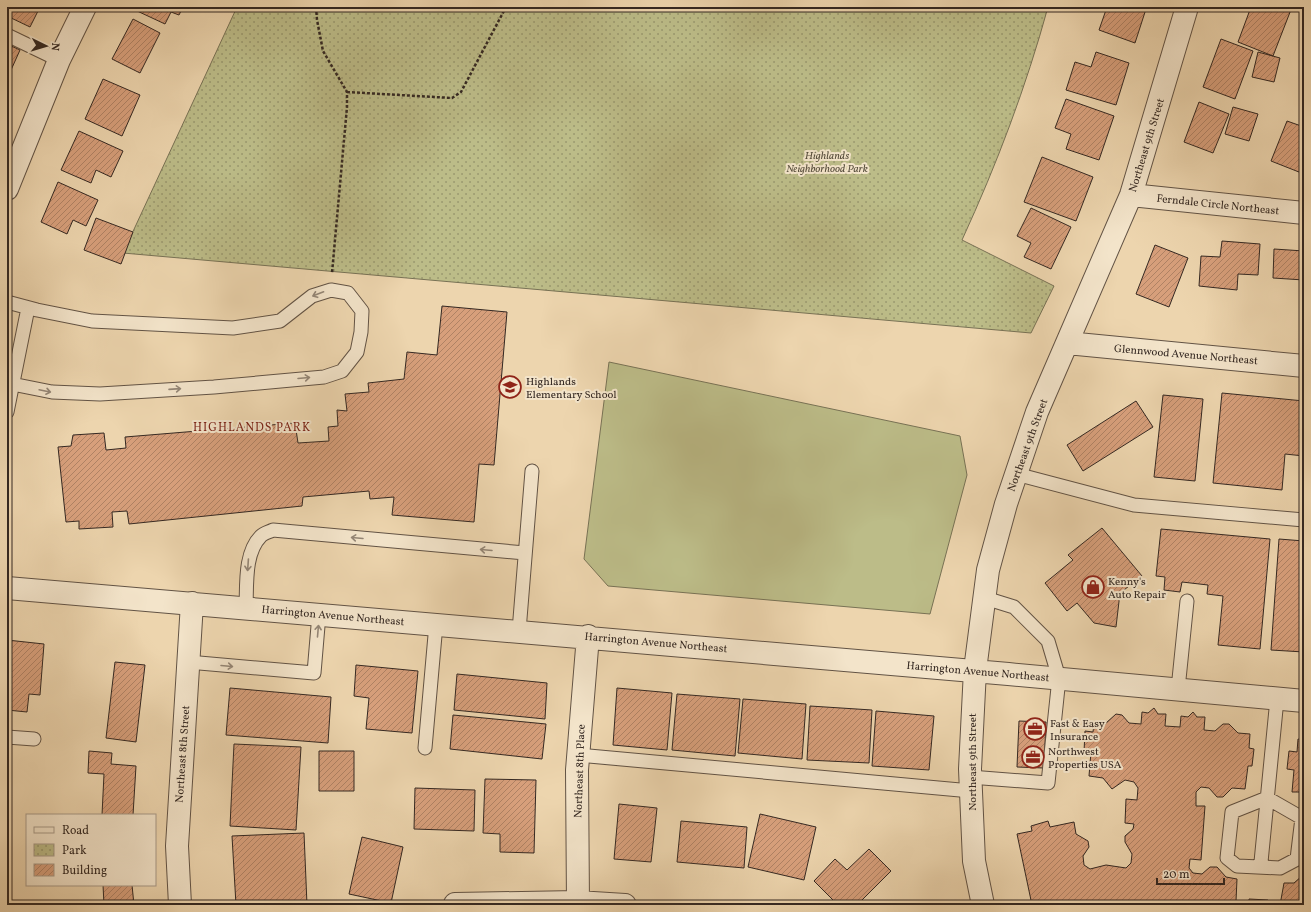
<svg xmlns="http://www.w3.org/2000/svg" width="1311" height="912" viewBox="0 0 1311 912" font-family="Vollkorn,serif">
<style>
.green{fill:#bcbc88;stroke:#787255}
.park{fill:url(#park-dots);stroke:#787255}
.building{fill:url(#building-hatch);stroke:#342822}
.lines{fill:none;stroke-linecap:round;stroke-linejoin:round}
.service-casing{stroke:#625345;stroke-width:15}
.minor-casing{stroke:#625345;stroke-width:24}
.path{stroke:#342822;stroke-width:2.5;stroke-dasharray:3 2;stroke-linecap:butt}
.service{stroke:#f3e4ca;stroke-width:13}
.minor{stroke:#f3e4ca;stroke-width:22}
.oneway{stroke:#948676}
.labels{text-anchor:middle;stroke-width:4;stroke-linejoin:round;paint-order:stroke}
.street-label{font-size:11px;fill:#342822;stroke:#f3e4ca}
.park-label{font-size:11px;font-style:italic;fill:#564d3c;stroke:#f3e4ca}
.poi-label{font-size:11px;fill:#342822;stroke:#f3e4ca;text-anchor:start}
.neighbourhood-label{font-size:12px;letter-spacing:1px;fill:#7a1f14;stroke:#f3e4ca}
</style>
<defs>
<pattern id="park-dots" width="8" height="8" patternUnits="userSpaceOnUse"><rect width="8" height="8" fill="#bcbc88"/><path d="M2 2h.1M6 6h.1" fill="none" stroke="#9a996f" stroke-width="1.8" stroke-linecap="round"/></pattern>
<pattern id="building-hatch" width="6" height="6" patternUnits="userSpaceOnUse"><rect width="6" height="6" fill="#d79f7b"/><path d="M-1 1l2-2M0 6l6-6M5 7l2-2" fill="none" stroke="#af8264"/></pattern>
</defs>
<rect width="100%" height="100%" fill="#edd5ae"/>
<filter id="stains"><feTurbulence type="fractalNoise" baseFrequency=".005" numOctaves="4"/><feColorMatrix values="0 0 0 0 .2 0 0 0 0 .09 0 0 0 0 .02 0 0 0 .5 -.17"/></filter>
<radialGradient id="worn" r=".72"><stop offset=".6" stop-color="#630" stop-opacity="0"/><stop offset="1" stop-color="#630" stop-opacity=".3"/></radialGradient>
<!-- green -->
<path class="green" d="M609,362L960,436L967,475L930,614L608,586L584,559Z"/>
<!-- park -->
<path class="park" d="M237,7H1048C1026,87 997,164 962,240L1054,286L1031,333L123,253Z"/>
<!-- building -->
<path class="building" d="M7,7H40L30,27L7,16Z
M136,7H183L179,15L171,12L165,24L135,10Z
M1107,7H1139L1146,9L1135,43L1099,30Z
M1251,7H1292L1273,56L1238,42Z
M133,19L160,33L140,73L112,59Z
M1221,39L1253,51L1235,99L1203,87Z
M7,44L20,50L7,79Z
M1096,52L1129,63L1116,105L1066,90L1075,62L1091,67Z
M1258,52L1280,58L1274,82L1252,77Z
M103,79L140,95L122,136L85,119Z
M1066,99L1114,116L1099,160L1066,149L1071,134L1055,128Z
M1199,102L1229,114L1213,153L1184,142Z
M1233,107L1258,114L1249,141L1225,134Z
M1287,121L1304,127V174L1271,161Z
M79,131L123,151L111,177L96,170L91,183L61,170Z
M1042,157L1093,177L1076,221L1024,202Z
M58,182L98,200L86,226L73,220L67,234L41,222Z
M1031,208L1071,227L1051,269L1024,257L1031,243L1017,236Z
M96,218L133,232L121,264L84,250Z
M1222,241L1260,244L1258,275L1238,274L1237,290L1199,286L1201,256L1220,257Z
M1155,245L1188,258L1169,307L1136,294Z
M1274,249L1304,251V280L1273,278Z
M442,306L507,312L494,465L479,464L474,522L392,515L394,497L370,499L369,491L303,497L302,506L129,524L127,511L112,512L113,527L79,529V521L66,522L58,447L71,446L73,435L104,433L106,450L126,448L125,437L295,423L298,443L329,441L328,427L338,426L337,410L347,411L345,394L369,392L368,383L404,379L407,352L437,355Z
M1222,393L1304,401V456L1285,454L1282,490L1213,483Z
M1163,395L1203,399L1195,481L1154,477Z
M1136,401L1153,427L1083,471L1067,445Z
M1102,528L1142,576L1120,593L1116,627L1094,623L1077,603L1067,611L1045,583L1073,560L1068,555Z
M1161,529L1270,539L1260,649L1218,645L1223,596L1207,594L1208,585L1182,582L1180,592L1164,590L1165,577L1156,576Z
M1279,539L1304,541V652L1271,650Z
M7,640L44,644L40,695L29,694L27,712L7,710Z
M115,662L145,665L136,742L106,738Z
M356,665L418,671L412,733L366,729L369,698L354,696Z
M457,674L547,683L545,719L454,710Z
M230,688L331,697L328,743L226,735Z
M617,688L672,693L667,750L613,745Z
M677,694L740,699L735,756L672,750Z
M743,699L806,704L802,759L738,753Z
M810,706L872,710L869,763L807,760Z
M1154,708L1158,714H1166L1165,726L1180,727L1181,716L1188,717L1193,712L1197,717H1205L1204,730L1215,731L1223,724H1229L1238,733L1250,734L1249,748L1254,749L1252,766H1248L1245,789L1232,788L1223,797H1217L1209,788L1201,787L1196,792V806H1205L1201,860L1190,859L1189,868L1193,873L1202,874L1210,867H1217L1226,877L1237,879L1236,901L1242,902V905H1032L1017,834L1032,831L1031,826L1048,821L1050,827L1074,822L1076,834L1088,841L1089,847L1083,856L1084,865L1090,869L1106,865L1126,868L1131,863L1132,854L1125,842V836L1133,829L1134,824L1125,823L1126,799L1137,800L1138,788L1134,782L1125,780L1112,789L1103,778L1089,776L1091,752H1084L1085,731L1093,732L1094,722L1106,723L1116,714L1122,715L1129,723L1141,724L1142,712L1148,713Z
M876,711L934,716L929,770L872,766Z
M453,715L546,724L542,759L450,749Z
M1019,721L1046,722L1044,768L1017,767Z
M1298,739L1304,740V798L1299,792H1292L1294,770L1287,769L1289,751L1297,752Z
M234,744L301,747L296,830L230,826Z
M89,751L112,753L111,764L136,766L133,815H102L104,774L88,773Z
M319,751H354V791H319Z
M485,779L536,780L534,853L500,852V834L483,833Z
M415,788L475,790L474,831L414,829Z
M619,804L657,808L651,862L614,859Z
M760,814L816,827L804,880L748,867Z
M681,821L747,827L744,868L677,862Z
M304,833L307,905H236L232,836Z
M362,837L403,847L391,903L349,894Z
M869,849L891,871L857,905H838L814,881L835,859L847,870Z
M1303,875L1304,905H1280L1284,883H1294Z
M103,885H132L134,905H104Z
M1249,899L1268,900V905H1269H1242V902L1249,903Z
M888,901L891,905H882Z"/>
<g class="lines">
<!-- service casing -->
<g class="service-casing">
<path id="service" d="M7,35L59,60
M7,302L37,310L92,321L233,328L280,321L312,296L331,290L348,293L362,311L361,332L357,352L342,371L324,377L214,387L100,394L52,392L7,383
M7,412L28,308
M1016,474L1134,505L1304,520
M246,608C247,585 244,553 261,536C264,533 269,532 273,530L525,553
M519,631L532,471
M188,662L314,673L319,614
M1178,689L1187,601
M7,737L34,739
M425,748L436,624
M578,755L971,791
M970,777L1048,783L1059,678L1048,641L1014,607L985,598
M1267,798L1302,818L1297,859L1280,868L1237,866L1227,858L1232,812Z
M1261,862L1277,699"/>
</g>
<!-- minor casing -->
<g class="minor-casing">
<path id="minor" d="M7,189L59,60L85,7
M1131,195L1304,213
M1067,343L1304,366
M7,588C440,624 872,661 1304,701
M455,904L577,902L625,905
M180,905L177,846L192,603
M578,905L577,770L588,636
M983,905L974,861L970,769L975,670L988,570L1006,504L1037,412L1131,195L1187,7"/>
</g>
<!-- path -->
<path class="path" d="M316,7L317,20L323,51L347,92V107L332,273
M347,92L452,98L461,92L506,7"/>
<!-- service -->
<use href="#service" class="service"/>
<!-- minor -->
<use href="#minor" class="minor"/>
</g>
<!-- one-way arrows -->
<defs><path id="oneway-shaft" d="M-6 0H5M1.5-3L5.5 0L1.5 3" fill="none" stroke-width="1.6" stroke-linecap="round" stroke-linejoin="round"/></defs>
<g class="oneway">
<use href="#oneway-shaft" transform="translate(318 294) rotate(159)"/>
<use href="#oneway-shaft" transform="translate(304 378) rotate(-5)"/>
<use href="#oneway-shaft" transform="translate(175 389) rotate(-4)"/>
<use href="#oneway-shaft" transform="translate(45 391) rotate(12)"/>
<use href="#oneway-shaft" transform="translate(357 538) rotate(-175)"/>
<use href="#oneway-shaft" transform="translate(486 550) rotate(-175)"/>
<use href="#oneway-shaft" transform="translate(248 565) rotate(94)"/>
<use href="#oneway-shaft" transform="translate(318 631) rotate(-85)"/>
<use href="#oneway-shaft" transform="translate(227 666) rotate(5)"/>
</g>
<!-- icons -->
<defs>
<g id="school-ring" transform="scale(1.15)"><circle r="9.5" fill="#f3e4ca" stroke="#8f2418" stroke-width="1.5"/><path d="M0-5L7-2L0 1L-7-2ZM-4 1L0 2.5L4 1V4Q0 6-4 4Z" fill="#8f2418"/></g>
<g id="shop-ring" transform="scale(1.15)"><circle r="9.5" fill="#f3e4ca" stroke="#8f2418" stroke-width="1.5"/><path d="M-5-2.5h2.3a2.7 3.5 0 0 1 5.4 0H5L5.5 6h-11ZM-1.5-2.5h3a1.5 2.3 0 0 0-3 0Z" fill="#8f2418"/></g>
<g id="office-ring" transform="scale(1.15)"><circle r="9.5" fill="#f3e4ca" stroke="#8f2418" stroke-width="1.5"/><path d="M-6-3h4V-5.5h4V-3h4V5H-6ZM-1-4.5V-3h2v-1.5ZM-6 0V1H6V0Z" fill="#8f2418"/></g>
</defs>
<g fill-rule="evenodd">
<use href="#school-ring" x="510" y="387"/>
<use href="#shop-ring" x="1093" y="587"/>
<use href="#office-ring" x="1035" y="729"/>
<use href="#office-ring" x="1033" y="757"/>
</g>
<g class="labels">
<!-- street labels -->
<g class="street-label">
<text transform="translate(1146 145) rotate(-73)" y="4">Northeast 9th Street</text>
<text transform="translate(1218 204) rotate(6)" y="4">Ferndale Circle Northeast</text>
<text transform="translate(1186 354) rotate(5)" y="4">Glennwood Avenue Northeast</text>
<text transform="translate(1027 445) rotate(-70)" y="4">Northeast 9th Street</text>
<text transform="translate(333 615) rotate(5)" y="4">Harrington Avenue Northeast</text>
<text transform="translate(656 642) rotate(5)" y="4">Harrington Avenue Northeast</text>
<text transform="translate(978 671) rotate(5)" y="4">Harrington Avenue Northeast</text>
<text transform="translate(182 754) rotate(-86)" y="4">Northeast 8th Street</text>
<text transform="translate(972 762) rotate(-90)" y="4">Northeast 9th Street</text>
<text transform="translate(579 771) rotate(-88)" y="4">Northeast 8th Place</text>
</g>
<!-- park labels -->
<g class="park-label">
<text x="827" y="159">Highlands<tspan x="827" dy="13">Neighborhood Park</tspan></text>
</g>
<!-- poi labels -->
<g class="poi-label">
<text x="526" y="385">Highlands<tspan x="526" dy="13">Elementary School</tspan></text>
<text x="1108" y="585">Kenny's<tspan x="1108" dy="13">Auto Repair</tspan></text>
<text x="1050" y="727">Fast &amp; Easy<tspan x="1050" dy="13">Insurance</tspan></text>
<text x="1048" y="755">Northwest<tspan x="1048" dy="13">Properties USA</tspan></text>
</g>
<!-- neighbourhood labels -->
<g class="neighbourhood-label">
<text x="252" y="431">HIGHLANDS PARK</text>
</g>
</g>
<!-- margin -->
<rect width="1311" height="912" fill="none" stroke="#edd5ae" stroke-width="24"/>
<rect x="8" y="8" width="1295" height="896" fill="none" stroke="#342822" stroke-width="2"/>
<rect x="12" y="12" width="1287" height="888" fill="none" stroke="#342822"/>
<!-- legend -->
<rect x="26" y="814" width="130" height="72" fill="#f3e4ca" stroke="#a79987"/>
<rect x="34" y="827" width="20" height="6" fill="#f3e4ca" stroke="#a79987"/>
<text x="62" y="834" font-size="12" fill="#342822">Road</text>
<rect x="34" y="844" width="20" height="12" fill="url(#park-dots)" stroke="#a79987"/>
<text x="62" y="854" font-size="12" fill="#342822">Park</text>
<rect x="34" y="864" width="20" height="12" fill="url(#building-hatch)" stroke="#a79987"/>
<text x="62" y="874" font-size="12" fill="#342822">Building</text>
<!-- north arrow -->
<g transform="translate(46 46) rotate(95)" stroke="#f3e4ca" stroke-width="3" paint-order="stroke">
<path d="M0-3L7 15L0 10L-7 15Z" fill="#342822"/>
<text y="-6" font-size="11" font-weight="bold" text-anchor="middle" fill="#342822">N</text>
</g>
<!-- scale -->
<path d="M1157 878v6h67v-6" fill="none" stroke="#342822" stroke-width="2"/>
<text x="1163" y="878" font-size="12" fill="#342822" stroke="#f3e4ca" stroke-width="3" paint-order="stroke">20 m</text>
<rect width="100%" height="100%" filter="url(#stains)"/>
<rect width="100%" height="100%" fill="url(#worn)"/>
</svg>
